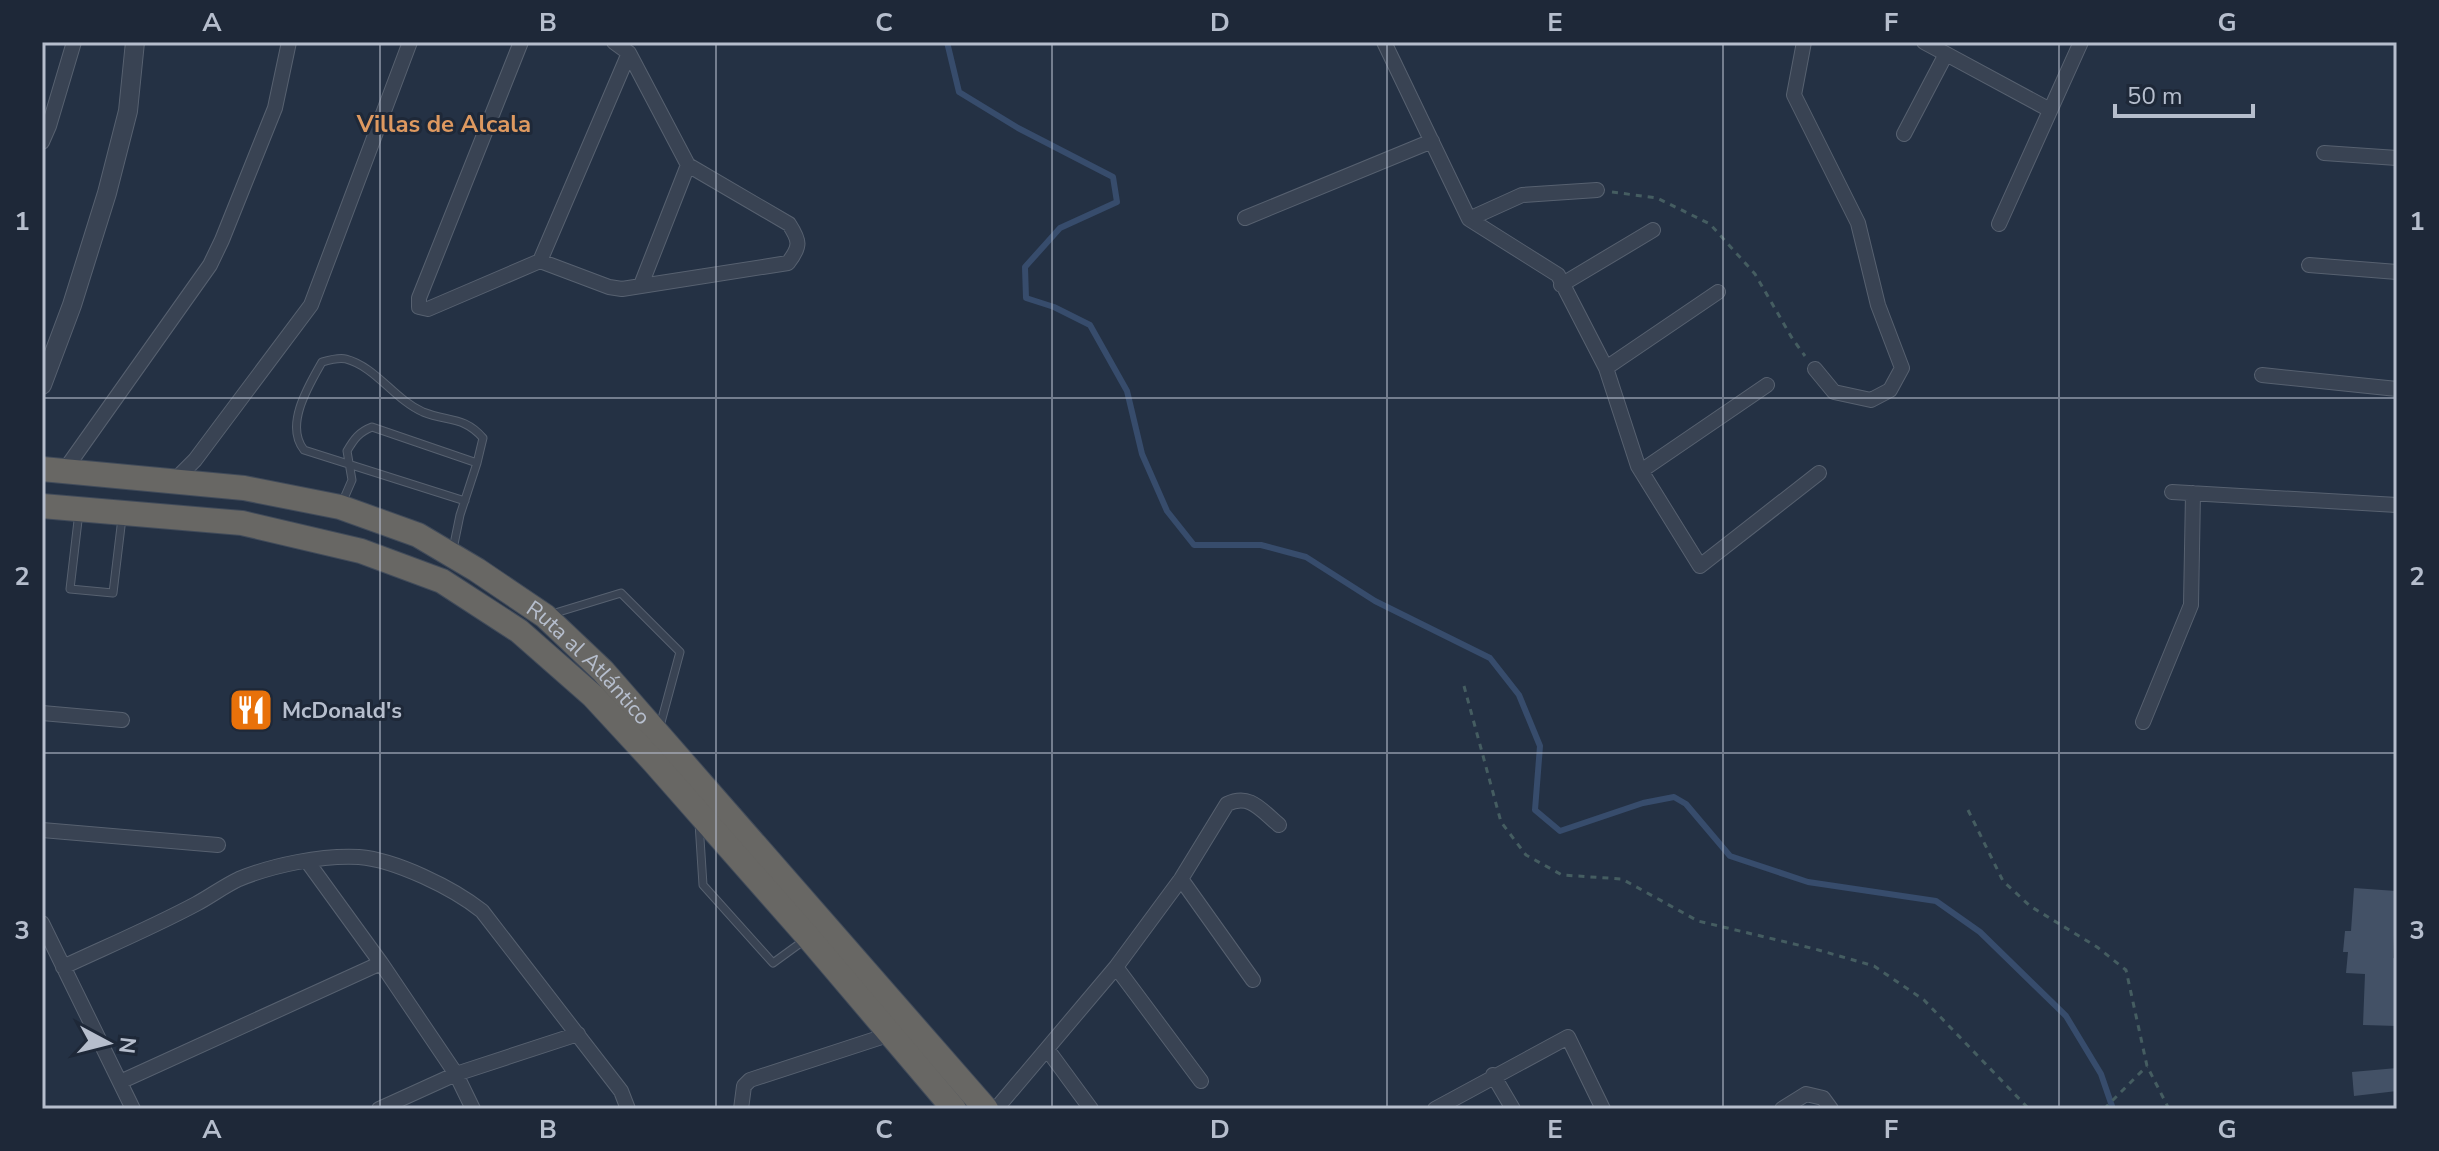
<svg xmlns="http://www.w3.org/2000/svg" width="2439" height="1151" viewBox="0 0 2439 1151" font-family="'Nunito Sans',sans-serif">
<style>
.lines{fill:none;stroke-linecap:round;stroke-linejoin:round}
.stream{stroke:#374c6c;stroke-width:6}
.building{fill:#435166}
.service-casing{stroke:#576170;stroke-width:9}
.minor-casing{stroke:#576170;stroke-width:16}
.tertiary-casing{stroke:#576170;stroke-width:20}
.trunk-casing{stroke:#414b5a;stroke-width:26}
.path{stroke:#455d61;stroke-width:3;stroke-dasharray:6 6;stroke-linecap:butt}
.service{stroke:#394353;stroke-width:7}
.minor{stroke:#394353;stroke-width:14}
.tertiary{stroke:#394353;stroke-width:18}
.trunk{stroke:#686764;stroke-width:24}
.grid{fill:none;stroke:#b6becd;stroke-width:2;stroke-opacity:0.55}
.labels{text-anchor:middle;stroke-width:6;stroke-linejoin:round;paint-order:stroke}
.street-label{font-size:22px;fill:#b6becd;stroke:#1e2838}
.poi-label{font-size:22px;font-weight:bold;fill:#b6becd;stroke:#1e2838;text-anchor:start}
.neighbourhood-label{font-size:24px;font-weight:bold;fill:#de9960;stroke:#1e2838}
.neatline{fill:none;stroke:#b6becd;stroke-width:3}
.grid-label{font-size:26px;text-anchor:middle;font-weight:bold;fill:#b6becd}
</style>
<rect width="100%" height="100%" fill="#243144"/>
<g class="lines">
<!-- stream -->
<path class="stream" d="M947,42L959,92L1018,128L1113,177L1117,202L1060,228L1025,267L1026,298L1054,307L1090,325L1127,391L1142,454L1167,511L1194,545H1261L1306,557L1375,601L1490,658L1519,695L1540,746L1535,810L1560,831L1643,803L1674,797L1686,804L1730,856L1808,882L1936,901L1980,932L2066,1016L2101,1074L2113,1109"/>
</g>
<!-- building -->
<path class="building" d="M2354,888L2396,891L2393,958L2397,959V1026L2363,1025L2365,974L2346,973L2348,952H2343L2345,931H2351Z
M2397,1068V1091L2354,1096L2352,1072Z"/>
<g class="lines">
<!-- service casing -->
<g class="service-casing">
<path id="service" d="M465,501L304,450C284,425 309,385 322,362C329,360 339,357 346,359C376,367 394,399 423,412C448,422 464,416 483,438L477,463
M342,503L352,480L347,451C354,439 359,432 372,427L477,463L460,515L453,549
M79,512L70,589L113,593L122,518
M552,614L621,593L680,652L660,726
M699,823L703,885L773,963L806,939"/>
</g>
<!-- minor casing -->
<g class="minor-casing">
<path id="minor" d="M521,42L419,298V307L428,309L540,261L609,287L622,289L788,263C801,246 800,241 789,224L688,165L629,53L614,42
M1384,42L1469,219L1558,275L1606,368L1638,466L1700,566L1819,473
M1804,42L1794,95L1858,223L1878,305L1902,368L1890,390L1871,400L1834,392L1815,369
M1924,42L2050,110
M1904,134L1946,54
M42,142L49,126L74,42
M2324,153L2397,158
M1245,218L1432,141
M1469,219L1522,195L1597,190
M1999,224L2081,42
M540,261L629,53
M2309,265L2397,272
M641,285L688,165
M1561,285L1653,230
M1606,368L1718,292
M2262,375L2397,389
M64,471L210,265L222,240L275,108L289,42
M1641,471L1767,385
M174,481L195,460L311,305L410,42
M2172,492L2397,505
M42,713L122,720
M2143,722L2191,605L2193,493
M42,830L218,845
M307,861L381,963L456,1074L473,1109
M1181,879L1253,980
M42,923L133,1109
M63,967C108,946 153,927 196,904C211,896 224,886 239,879C273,865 322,855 359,857C396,860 453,888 482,911L621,1091L628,1109
M1116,967L1201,1081
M1047,1049L1091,1109
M1493,1075L1513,1109
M120,1082L381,963
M379,1109L456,1074L578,1034
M741,1109L744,1086L750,1080L891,1034
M996,1109L1116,967L1181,879L1227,804C1250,793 1261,810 1279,825
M1435,1109L1568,1037L1603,1109
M1782,1109L1806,1094L1823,1098L1831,1109"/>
</g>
<!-- tertiary casing -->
<g class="tertiary-casing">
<path id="tertiary" d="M42,385L72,305L107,193L128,111L135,42"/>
</g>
<!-- trunk casing -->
<g class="trunk-casing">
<g id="trunk">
<path id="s1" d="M42,469L244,488L340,507L418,535L477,570L545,616L603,671L986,1109"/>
<path d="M42,506L242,523L361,551L442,581L519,631L593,696L653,761L808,937L954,1109"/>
</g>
</g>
<!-- path -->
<path class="path" d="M1612,192L1657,198L1710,224L1755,274L1792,338L1805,356
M1464,686L1501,822L1526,855L1562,875L1622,879L1698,921L1815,949L1874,966L1924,1000L2029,1109
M1968,810L2003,881L2030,906L2097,947L2126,970L2147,1066L2169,1109
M2104,1109L2147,1066"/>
<!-- service -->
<use href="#service" class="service"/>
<!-- minor -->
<use href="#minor" class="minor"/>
<!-- tertiary -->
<use href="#tertiary" class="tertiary"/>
<!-- trunk -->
<use href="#trunk" class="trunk"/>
</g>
<!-- grid -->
<path class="grid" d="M380,42V1109M716,42V1109M1052,42V1109M1387,42V1109M1723,42V1109M2059,42V1109M42,398H2397M42,753H2397"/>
<!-- icons -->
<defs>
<g id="restaurant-square" transform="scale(2.3)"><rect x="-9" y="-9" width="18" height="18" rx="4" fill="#e8710a" stroke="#1e2838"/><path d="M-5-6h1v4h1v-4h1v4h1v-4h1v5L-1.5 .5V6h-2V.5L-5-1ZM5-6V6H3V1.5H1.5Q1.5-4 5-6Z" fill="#fff"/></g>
</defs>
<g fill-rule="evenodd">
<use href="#restaurant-square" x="251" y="710"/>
</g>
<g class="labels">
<!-- street labels -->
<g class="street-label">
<text dy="8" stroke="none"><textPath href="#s1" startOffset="598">Ruta al Atlántico</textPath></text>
</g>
<!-- poi labels -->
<g class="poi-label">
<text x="282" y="718">McDonald's</text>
</g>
<!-- neighbourhood labels -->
<g class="neighbourhood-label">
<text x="444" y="132">Villas de Alcala</text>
</g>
</g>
<!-- border -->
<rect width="2439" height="1151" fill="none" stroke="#1e2838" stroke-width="88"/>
<!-- north arrow -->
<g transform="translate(108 1043) rotate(97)" stroke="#1e2838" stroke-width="6" paint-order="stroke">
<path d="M0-6L14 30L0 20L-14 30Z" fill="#b6becd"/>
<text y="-12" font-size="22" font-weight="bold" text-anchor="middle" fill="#b6becd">N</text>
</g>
<!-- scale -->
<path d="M2115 104v12h138v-12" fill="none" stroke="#b6becd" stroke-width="4"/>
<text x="2127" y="104" font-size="24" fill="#b6becd" stroke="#1e2838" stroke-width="6" paint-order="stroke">50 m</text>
<rect x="44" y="44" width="2351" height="1063" class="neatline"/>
<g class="grid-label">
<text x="212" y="31">A</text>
<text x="548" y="31">B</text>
<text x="884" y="31">C</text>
<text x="1220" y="31">D</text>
<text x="1555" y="31">E</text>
<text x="1891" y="31">F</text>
<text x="2227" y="31">G</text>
<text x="22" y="230">1</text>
<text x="2417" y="230">1</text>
<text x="22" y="585">2</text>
<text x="2417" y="585">2</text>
<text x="22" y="939">3</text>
<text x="2417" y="939">3</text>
<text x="212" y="1138">A</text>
<text x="548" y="1138">B</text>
<text x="884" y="1138">C</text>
<text x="1220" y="1138">D</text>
<text x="1555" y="1138">E</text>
<text x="1891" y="1138">F</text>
<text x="2227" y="1138">G</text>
</g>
</svg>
